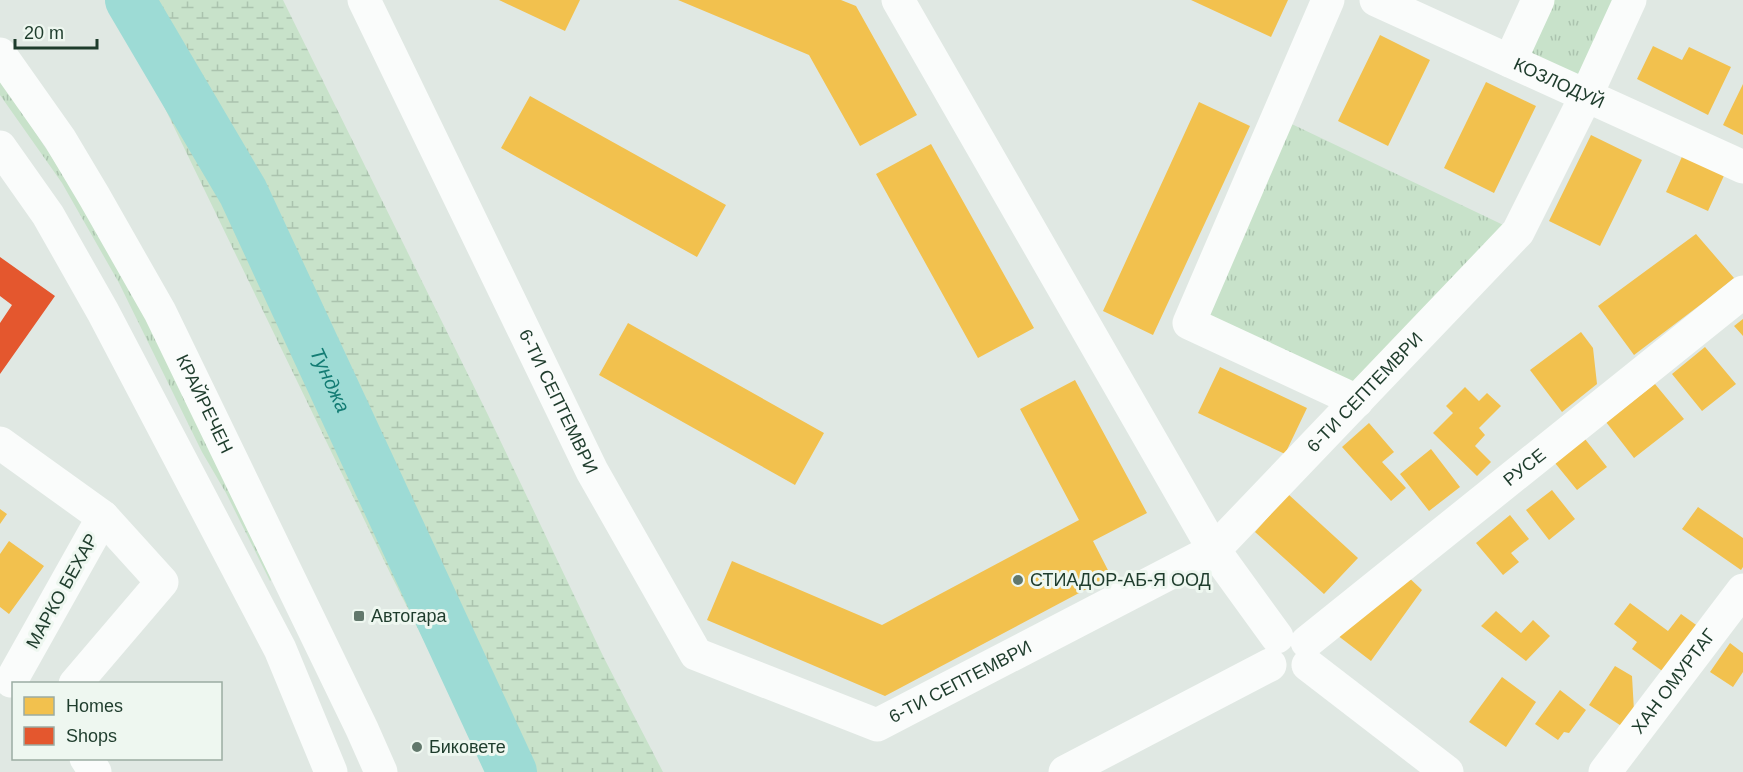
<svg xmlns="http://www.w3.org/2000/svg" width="1743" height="772" viewBox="0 0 1743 772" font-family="Arial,sans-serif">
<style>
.grass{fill:url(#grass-tufts)}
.wetland{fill:url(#wetland-marsh)}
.homes{fill:#f2c14e}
.shops{fill:#e4572e}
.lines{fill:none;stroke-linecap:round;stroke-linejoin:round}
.river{stroke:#9ddbd5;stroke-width:50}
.minor{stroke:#fafcfb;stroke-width:33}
.poi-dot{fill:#62786c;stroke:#eef7f0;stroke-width:2}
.labels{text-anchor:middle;stroke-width:6;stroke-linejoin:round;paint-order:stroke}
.street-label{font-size:18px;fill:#1e3c2c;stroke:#eef7f0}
.poi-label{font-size:18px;fill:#1e3c2c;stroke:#eef7f0;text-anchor:start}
.water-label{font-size:20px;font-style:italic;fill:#137c74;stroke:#eef7f0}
</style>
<defs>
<pattern id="grass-tufts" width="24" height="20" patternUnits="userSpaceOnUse" patternTransform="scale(1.5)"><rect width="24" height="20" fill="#c8e2ca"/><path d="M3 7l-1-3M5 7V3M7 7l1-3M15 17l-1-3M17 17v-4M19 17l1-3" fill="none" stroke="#abc3ae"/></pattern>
<pattern id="wetland-marsh" width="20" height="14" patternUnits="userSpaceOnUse" patternTransform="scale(1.5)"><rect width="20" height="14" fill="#c8e2ca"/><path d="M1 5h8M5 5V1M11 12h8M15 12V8" fill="none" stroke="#abc3ae"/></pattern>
</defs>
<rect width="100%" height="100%" fill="#e0e8e3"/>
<!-- grass -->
<path class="grass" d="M1538,0H1630L1586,96L1510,61Z
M0,79L129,274L274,578L270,581L226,493L202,452L119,283L62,183L0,95Z
M1277,117L1518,232L1357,401L1189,323Z"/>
<!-- wetland -->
<path class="wetland" d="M109,0H283L488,415L604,658L663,772H490L391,575L127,30Z"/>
<!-- homes -->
<path class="homes" d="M499,0H580L565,31Z
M678,0H841L856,6L917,115L860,146L809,55Z
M1191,0H1288L1271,37Z
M1380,35L1430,60L1388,146L1338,121Z
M1653,46L1682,60L1689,47L1731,67L1708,115L1637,79Z
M1486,82L1536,106L1494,193L1444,168Z
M1743,84V135L1723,125Z
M530,96L726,205L697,257L501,148Z
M1199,102L1250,126L1153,335L1103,311Z
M1591,135L1642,160L1600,246L1549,221Z
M931,144L1034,328L978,358L876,174Z
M1685,150L1727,169L1708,211L1666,192Z
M1696,234L1734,278L1704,302L1634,355L1598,306Z
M1743,319V336L1734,326Z
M628,323L824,433L795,485L599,375Z
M1581,332L1593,348L1597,384L1562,412L1530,370Z
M1705,347L1736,384L1702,411L1672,374Z
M1220,367L1307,408L1285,454L1198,413Z
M1075,380L1147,513L1093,541L1111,576L885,696L707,620L732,561L882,625L1079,520L1020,409Z
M1655,384L1684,419L1634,458L1606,422Z
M1465,387L1479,401L1487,393L1501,406L1479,428L1485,435L1475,446L1491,462L1477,476L1433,433L1453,413L1446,406Z
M1369,423L1394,452L1382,462L1406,488L1391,501L1342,447Z
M1585,439L1607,467L1577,490L1555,463Z
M1431,449L1460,487L1429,511L1400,474Z
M1552,490L1575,519L1549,540L1526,510Z
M1288,494L1358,558L1324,594L1255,532Z
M1698,507L1743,538V567L1741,570L1682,529Z
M0,509L7,514L0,524Z
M1510,515L1529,539L1511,553L1519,562L1503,575L1476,543Z
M9,541L44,566L9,614L0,607V554Z
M1404,573L1422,590L1371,661L1337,635Z
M1630,603L1668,631L1681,614L1699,627L1665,673L1632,649L1637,642L1614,624Z
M1496,611L1521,633L1533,620L1550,636L1526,661L1481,626Z
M1730,643L1743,653V672L1733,687L1710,672Z
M1615,666L1632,676L1634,711L1623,727L1589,705Z
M1502,677L1536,702L1506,747L1469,722Z
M1560,690L1586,710L1569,733L1564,732L1558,740L1535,724Z"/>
<!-- shops -->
<path class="shops" d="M0,257L55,296L0,374V323L12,305L0,296Z"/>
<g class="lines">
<!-- river -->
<path class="river" id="s1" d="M130,0L243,192L512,772"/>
<!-- minor -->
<g class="minor">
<path id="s2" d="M364,0L592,471L696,654L877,725L1214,550L1518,232L1586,96L1630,0"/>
<path d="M898,0L1214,550L1277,637"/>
<path d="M1328,0L1189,323L1357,401"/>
<path id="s3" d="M1376,0L1743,167"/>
<path id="s4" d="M0,54L60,139L94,196L160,312L362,729L381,772"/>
<path d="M1510,61L1538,0"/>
<path d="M0,147L48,215L103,312L280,649L331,772"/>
<path d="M0,443L103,517L11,681"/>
<path id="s5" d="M1307,642L1743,292"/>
<path d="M1308,665L1447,772"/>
<path d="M75,684L162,582L103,517"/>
<path d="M86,758L95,772"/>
<path d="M1065,772L1270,665"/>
<path id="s6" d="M1605,772L1743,590"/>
</g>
</g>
<!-- markers -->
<g class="poi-dot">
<circle cx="1018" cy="580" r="6"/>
<rect x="353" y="610" width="12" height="12" rx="3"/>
<circle cx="417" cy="747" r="6"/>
</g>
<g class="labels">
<!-- street labels -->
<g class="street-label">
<text dy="6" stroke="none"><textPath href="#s3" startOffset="201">КОЗЛОДУЙ</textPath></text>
<text dy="6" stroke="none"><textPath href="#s2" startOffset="1526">6-ТИ СЕПТЕМВРИ</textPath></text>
<text dy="6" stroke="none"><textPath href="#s2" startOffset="446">6-ТИ СЕПТЕМВРИ</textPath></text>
<text dy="6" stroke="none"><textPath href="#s4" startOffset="406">КРАЙРЕЧЕН</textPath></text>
<text dy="6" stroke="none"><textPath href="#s5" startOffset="279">РУСЕ</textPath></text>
<text transform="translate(62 591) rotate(-61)" y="6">МАРКО БЕХАР</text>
<text dy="6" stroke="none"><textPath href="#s6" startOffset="114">ХАН ОМУРТАГ</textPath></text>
<text dy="6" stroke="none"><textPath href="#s2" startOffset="1022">6-ТИ СЕПТЕМВРИ</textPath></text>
</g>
<!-- poi labels -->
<g class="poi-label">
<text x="1030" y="586">СТИАДОР-АБ-Я ООД</text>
<text x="371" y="622">Автогара</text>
<text x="429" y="753">Биковете</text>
</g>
<!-- water labels -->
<g class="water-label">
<text dy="7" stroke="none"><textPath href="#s1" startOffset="430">Тунджа</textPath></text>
</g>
</g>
<!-- legend -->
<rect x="12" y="682" width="210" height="78" fill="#eef7f0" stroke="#9baca2" stroke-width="1.5"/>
<rect x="24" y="697" width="30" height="18" fill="#f2c14e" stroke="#9baca2" stroke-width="1.5"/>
<text x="66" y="712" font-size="18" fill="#1e3c2c">Homes</text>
<rect x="24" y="727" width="30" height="18" fill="#e4572e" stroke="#9baca2" stroke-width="1.5"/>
<text x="66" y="742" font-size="18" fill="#1e3c2c">Shops</text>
<!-- scale -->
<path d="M15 39v9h82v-9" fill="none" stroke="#1e3c2c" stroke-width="3"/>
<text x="24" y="39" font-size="18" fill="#1e3c2c" stroke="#eef7f0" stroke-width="4.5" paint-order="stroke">20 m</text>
</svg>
